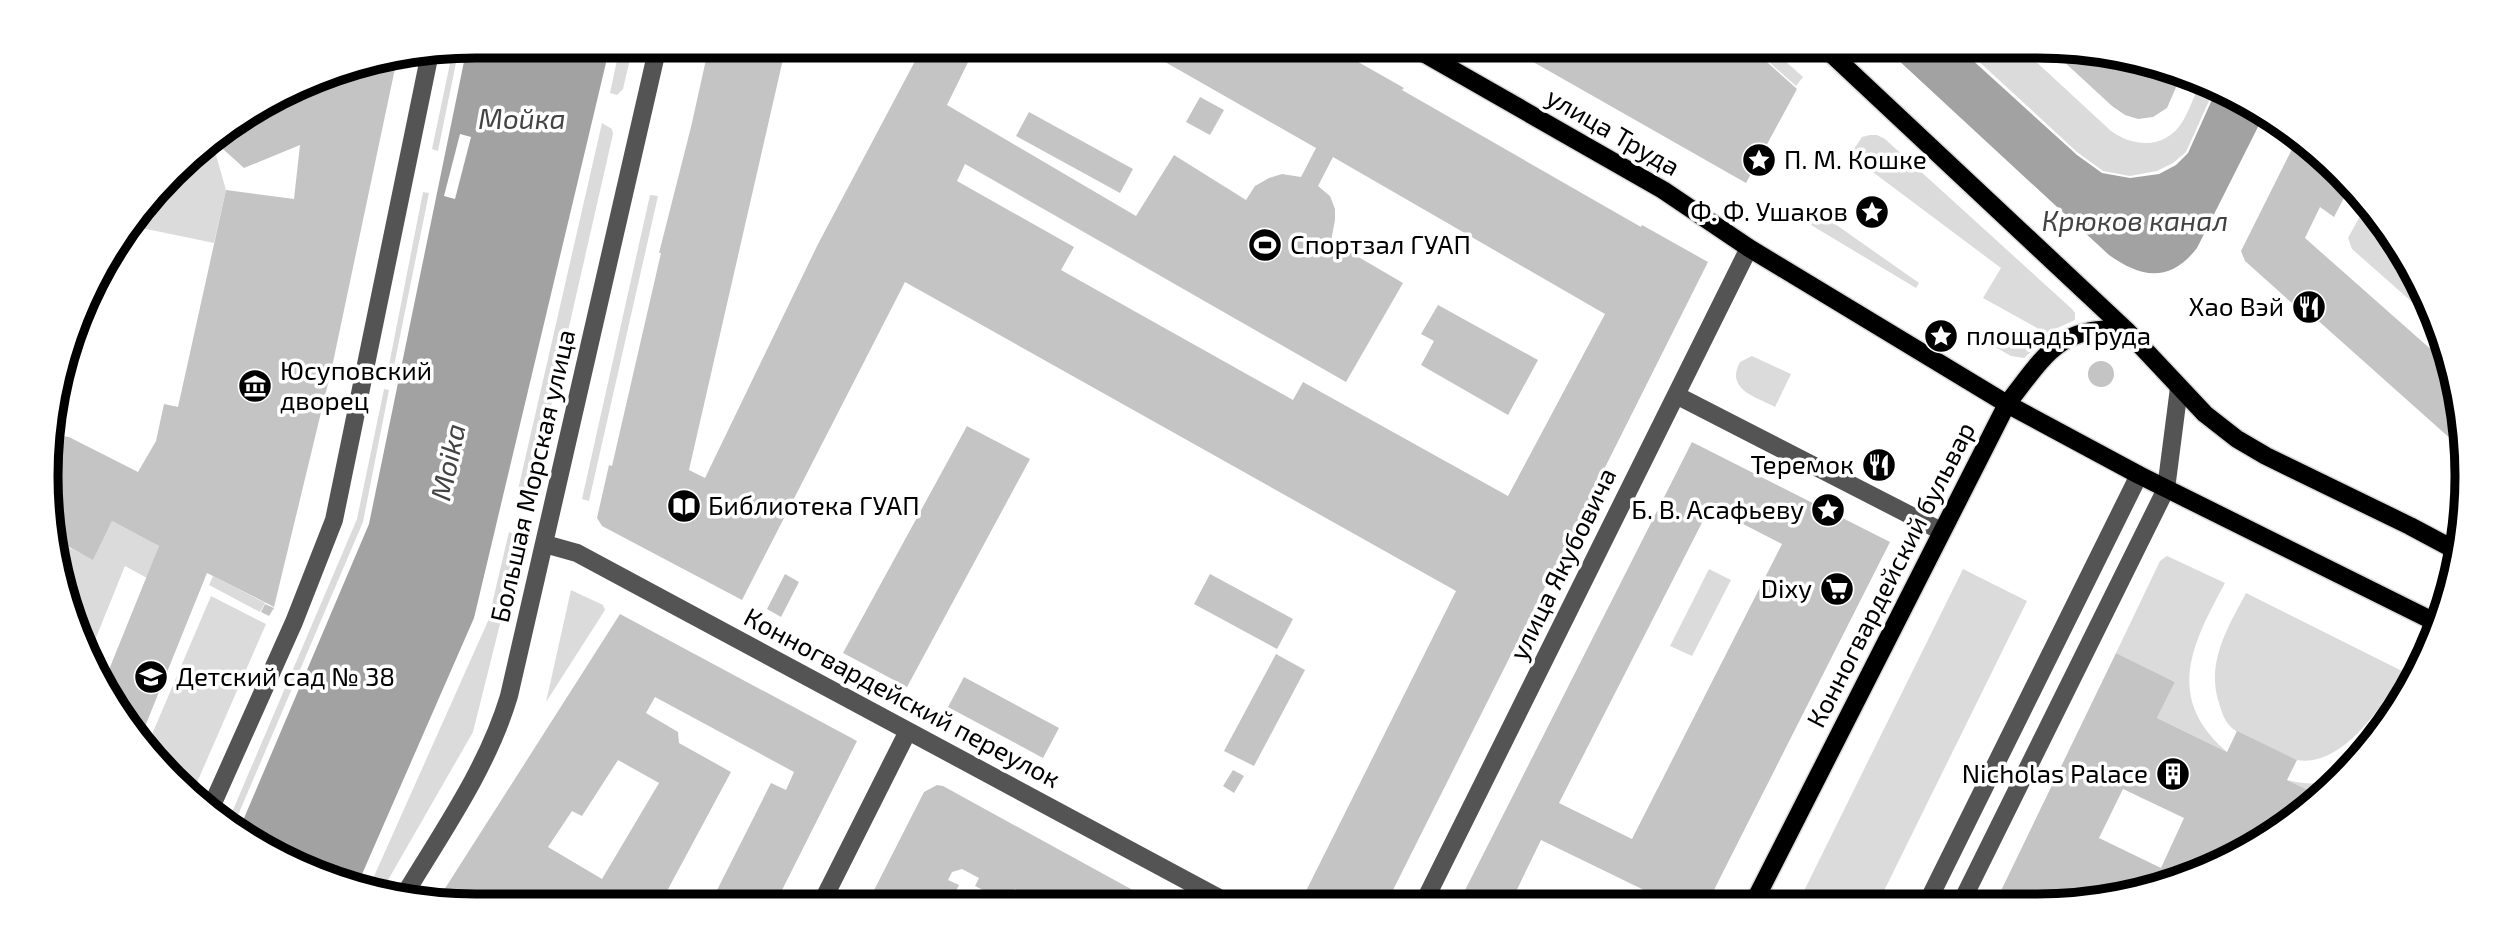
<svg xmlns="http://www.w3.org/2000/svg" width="2513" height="952" viewBox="0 0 2513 952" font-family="'Exo 2',sans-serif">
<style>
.green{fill:#dbdbdb}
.water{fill:#a2a2a2}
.pier{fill:#fff}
.building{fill:#c4c4c4;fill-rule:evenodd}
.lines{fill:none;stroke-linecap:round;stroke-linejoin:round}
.major-casing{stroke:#dbdbdb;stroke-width:21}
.minor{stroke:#545454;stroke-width:18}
.major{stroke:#000;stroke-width:18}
.labels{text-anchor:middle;stroke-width:7;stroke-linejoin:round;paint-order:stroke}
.street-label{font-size:26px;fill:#000;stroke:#fff}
.poi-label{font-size:26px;fill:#000;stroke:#fff;text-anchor:start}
.water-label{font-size:28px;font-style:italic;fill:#434343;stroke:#fff}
.rim{fill:none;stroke:#000;stroke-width:9}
</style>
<rect width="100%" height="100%" fill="#fff"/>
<!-- green -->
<path class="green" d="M620,46H633L623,89L617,95L610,93Z
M1751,46H1768L1803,77L1796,86Z
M1962,46H2019L2111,131C2135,148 2166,149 2183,121C2189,110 2194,97 2199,85L2213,92L2186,152L2173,163L2157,171L2130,176L2103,171L2077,152Z
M459,48L438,151L432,149L453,49Z
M602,123L612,129L613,134L532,489L530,493L526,496L517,494Z
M1870,135H1877L1885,139L2072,309L2075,313V320L2055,329L2024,358L2011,356L1981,339L1986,329L2026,349L2037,328L1983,298L2001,268L1850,155L1862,137Z
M212,141L226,190L214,243L132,226L192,152Z
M423,192L429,193L393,371L388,370Z
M650,195L658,196L589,501L582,499Z
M2364,209L2410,261L2429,317L2352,249L2348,238Z
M1818,212L1919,283L1916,288L1811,225Z
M1752,356L1791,374L1775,407C1755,397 1725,389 1740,362Z
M384,389L389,390L363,522L233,827L227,824L357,519Z
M112,521L159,546L147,578L125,566L91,650L57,569L68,547L93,559Z
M509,532L517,536L520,544L473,732L380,894L367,892L488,621Z
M2167,556L2225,583C2192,644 2164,698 2227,752L2157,718L2175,682L2116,653L2160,561Z
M1709,569L1731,580L1692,656L1670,646Z
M1963,569L2027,601L1878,903H1798Z
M213,576L265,603L260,612L209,585Z
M571,590L603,605L605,610L546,702Z
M2246,593L2402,671C2384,705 2342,768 2297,760C2278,751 2243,740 2229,725C2223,718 2221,709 2218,700C2207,661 2228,627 2246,593Z
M211,596L266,624L192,794L147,746Z
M2341,777L2323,797L2287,780C2307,785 2322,785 2341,777Z"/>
<!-- water -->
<path class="water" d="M476,46H610L474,618L356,888L239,830L369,524L467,47Z
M1883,46H1957L2077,155L2102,173L2130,178L2159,174L2176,165L2188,153L2215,93L2263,117L2197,248C2170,283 2141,278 2109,255Z"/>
<!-- pier -->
<path class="pier" d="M460,134L471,137L455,199L444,196Z"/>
<!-- building -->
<path class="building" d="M707,46H786L689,470L705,478L818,244L923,46H976L947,105L1136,216L1174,155L1246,200L1255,186L1269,178L1282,174L1301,177L1316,148L1137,46H1330L1404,88L1402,90L1641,227L1642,225L1708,262L1386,904L1299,905L1456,591L905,282L742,600L602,526L597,518L609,465L612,466L661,253H659L691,127L707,55H705ZM1333,157L1605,314L1508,496L1303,382L1293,400L1061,270L1074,247L957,181L965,164L1346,382L1403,283L1331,241L1335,220V209L1330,196L1318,186Z
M1505,46H1749L1797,89L1746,183Z
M2048,47L2149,60L2181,76L2167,108L2153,117L2138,119L2125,115L2112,106Z
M397,59L332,367L274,607L207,573L140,739L118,715L104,682L159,546L112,521L93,560L53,538L50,434L69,437L138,472L156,441L164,404L178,407L226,190L294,199L300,145L244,168L213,140L337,68Z
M1200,97L1224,110L1210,135L1186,122Z
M1029,112L1133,169L1120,193L1016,136Z
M2299,135L2348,190L2334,217L2320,207L2305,238L2443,360L2464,420L2462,449L2314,317L2311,320L2245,261L2241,251Z
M1438,305L1538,360L1508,415L1421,365L1434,341L1421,334Z
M2088 374a13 13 0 1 1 26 0a13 13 0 1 1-26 0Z
M967,426L1030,459L907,687L843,653Z
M1692,442L1890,542L1723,872L1707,904H1638L1644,890L1541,840L1510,904H1458ZM1710,507L1782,544L1632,839L1559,803Z
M1877,459L1885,463L1881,471L1873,467Z
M785,574L799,582L781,617L767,609Z
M1210,574L1293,619L1277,649L1194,604Z
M265,604L274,608L269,616L261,612Z
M620,614L857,741L774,906H709L771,783L786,790L794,772L655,697L646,713L678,732L679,743L731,772L659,906H476L437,901ZM618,760L659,783L602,879L548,847L572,811L582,816Z
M2116,653L2175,682L2157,718L2227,752L2237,731L2297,760L2287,780L2323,797L2227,862L2094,903H2080L2070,898L2067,903H1995ZM2123,789L2184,818L2161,868L2099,838Z
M1276,654L1305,670L1254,766L1224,751Z
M964,677L1059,728L1043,758L948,707Z
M1233,770L1244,776L1234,793L1223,786Z
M937,785L943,786L1160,905H1045L1015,889L1007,902L975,886L979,878L962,869L952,872L948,880L959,885L949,905L866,906L924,792Z"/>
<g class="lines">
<!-- major casing -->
<g class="major-casing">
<path id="major" d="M1411,46L1663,190L1749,248L2007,404L2139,475L2437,623
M1823,46L2126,330L2205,414L2237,439L2266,456L2410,526L2455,550
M1753,904L2007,404C2044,357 2059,324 2126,330"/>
</g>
<!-- minor -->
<path class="minor" d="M1676,395L1941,531
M545,544L577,553L1232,905
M209,812L294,622L334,520L430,53
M403,897C442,832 487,769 509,696L658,46
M1927,903L2139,475
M1961,903L2166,489L2179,388
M1423,904L1749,248
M820,906L908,731"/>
<!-- major -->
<use href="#major" class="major"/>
</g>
<!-- icons -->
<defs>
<g id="sight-disc" transform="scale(1.75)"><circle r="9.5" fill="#000" stroke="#fff"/><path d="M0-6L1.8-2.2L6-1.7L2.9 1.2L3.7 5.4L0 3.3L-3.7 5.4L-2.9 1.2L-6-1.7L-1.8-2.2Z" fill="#fff"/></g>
<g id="stadium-disc" transform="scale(1.75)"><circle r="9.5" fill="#000" stroke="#fff"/><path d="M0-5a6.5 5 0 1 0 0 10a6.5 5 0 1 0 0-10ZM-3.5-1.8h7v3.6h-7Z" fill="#fff"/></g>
<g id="restaurant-disc" transform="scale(1.75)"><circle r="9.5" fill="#000" stroke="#fff"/><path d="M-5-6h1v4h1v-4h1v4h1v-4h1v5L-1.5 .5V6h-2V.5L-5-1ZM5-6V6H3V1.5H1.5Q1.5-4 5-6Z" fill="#fff"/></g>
<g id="museum-disc" transform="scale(1.75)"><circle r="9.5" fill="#000" stroke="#fff"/><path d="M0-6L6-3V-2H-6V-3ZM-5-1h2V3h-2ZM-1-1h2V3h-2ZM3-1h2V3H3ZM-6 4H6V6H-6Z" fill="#fff"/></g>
<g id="library-disc" transform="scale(1.75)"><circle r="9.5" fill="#000" stroke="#fff"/><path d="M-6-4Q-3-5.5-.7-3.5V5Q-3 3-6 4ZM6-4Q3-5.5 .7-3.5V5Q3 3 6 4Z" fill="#fff"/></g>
<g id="supermarket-disc" transform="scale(1.75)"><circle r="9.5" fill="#000" stroke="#fff"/><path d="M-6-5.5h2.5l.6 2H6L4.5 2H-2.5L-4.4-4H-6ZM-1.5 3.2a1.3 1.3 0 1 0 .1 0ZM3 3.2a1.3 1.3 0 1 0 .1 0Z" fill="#fff"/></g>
<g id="school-disc" transform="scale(1.75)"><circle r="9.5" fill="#000" stroke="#fff"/><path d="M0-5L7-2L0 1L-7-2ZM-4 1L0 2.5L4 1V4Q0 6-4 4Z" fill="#fff"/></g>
<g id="building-disc" transform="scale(1.75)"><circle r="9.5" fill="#000" stroke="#fff"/><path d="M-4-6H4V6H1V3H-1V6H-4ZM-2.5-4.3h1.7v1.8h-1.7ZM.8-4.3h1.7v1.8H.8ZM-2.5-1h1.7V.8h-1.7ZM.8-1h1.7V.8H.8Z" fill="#fff"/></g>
</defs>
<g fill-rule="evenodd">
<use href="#sight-disc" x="1759" y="160"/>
<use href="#sight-disc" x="1872" y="212"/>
<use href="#stadium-disc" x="1265" y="245"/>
<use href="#restaurant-disc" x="2309" y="307"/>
<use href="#sight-disc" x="1941" y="336"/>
<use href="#museum-disc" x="255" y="386"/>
<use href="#restaurant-disc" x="1879" y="465"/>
<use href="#library-disc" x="684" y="506"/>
<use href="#sight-disc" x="1828" y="510"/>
<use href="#supermarket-disc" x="1837" y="589"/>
<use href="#school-disc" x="151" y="677"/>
<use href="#building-disc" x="2173" y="774"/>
</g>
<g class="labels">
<!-- street labels -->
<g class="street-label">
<text transform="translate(1613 132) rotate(30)" y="9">улица Труда</text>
<text transform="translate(533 476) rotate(-77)" y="9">Большая Морская улица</text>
<text transform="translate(1563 564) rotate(-64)" y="9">улица Якубовича</text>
<text transform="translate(1891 575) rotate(-63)" y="9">Конногвардейский бульвар</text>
<text transform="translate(902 698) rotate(28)" y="9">Конногвардейский переулок</text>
</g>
<!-- poi labels -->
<g class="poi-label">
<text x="1784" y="169">П. М. Кошке</text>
<text x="1848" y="221" text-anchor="end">Ф. Ф. Ушаков</text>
<text x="1290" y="254">Спортзал ГУАП</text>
<text x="2284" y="316" text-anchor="end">Хао Вэй</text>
<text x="1966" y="345">площадь Труда</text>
<text x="280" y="380">Юсуповский<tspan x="280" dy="30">дворец</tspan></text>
<text x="1854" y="474" text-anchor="end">Теремок</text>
<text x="708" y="515">Библиотека ГУАП</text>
<text x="1804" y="519" text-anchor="end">Б. В. Асафьеву</text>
<text x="1812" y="598" text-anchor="end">Dixy</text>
<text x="176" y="686">Детский сад № 38</text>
<text x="2148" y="783" text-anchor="end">Nicholas Palace</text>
</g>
<!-- water labels -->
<g class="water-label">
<text x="522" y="129">Мойка</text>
<text x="2135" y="231">Крюков канал</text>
<text transform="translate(448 462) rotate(-78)" y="10">Moika</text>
</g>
</g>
<!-- crop -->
<path d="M0 0H2513V952H0ZM476 58H2037A418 418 0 0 1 2455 476V476A418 418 0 0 1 2037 894H476A418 418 0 0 1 58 476V476A418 418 0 0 1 476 58Z" fill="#fff" fill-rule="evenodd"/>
<path class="rim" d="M476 58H2037A418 418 0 0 1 2455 476V476A418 418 0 0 1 2037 894H476A418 418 0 0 1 58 476V476A418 418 0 0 1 476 58Z"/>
</svg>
